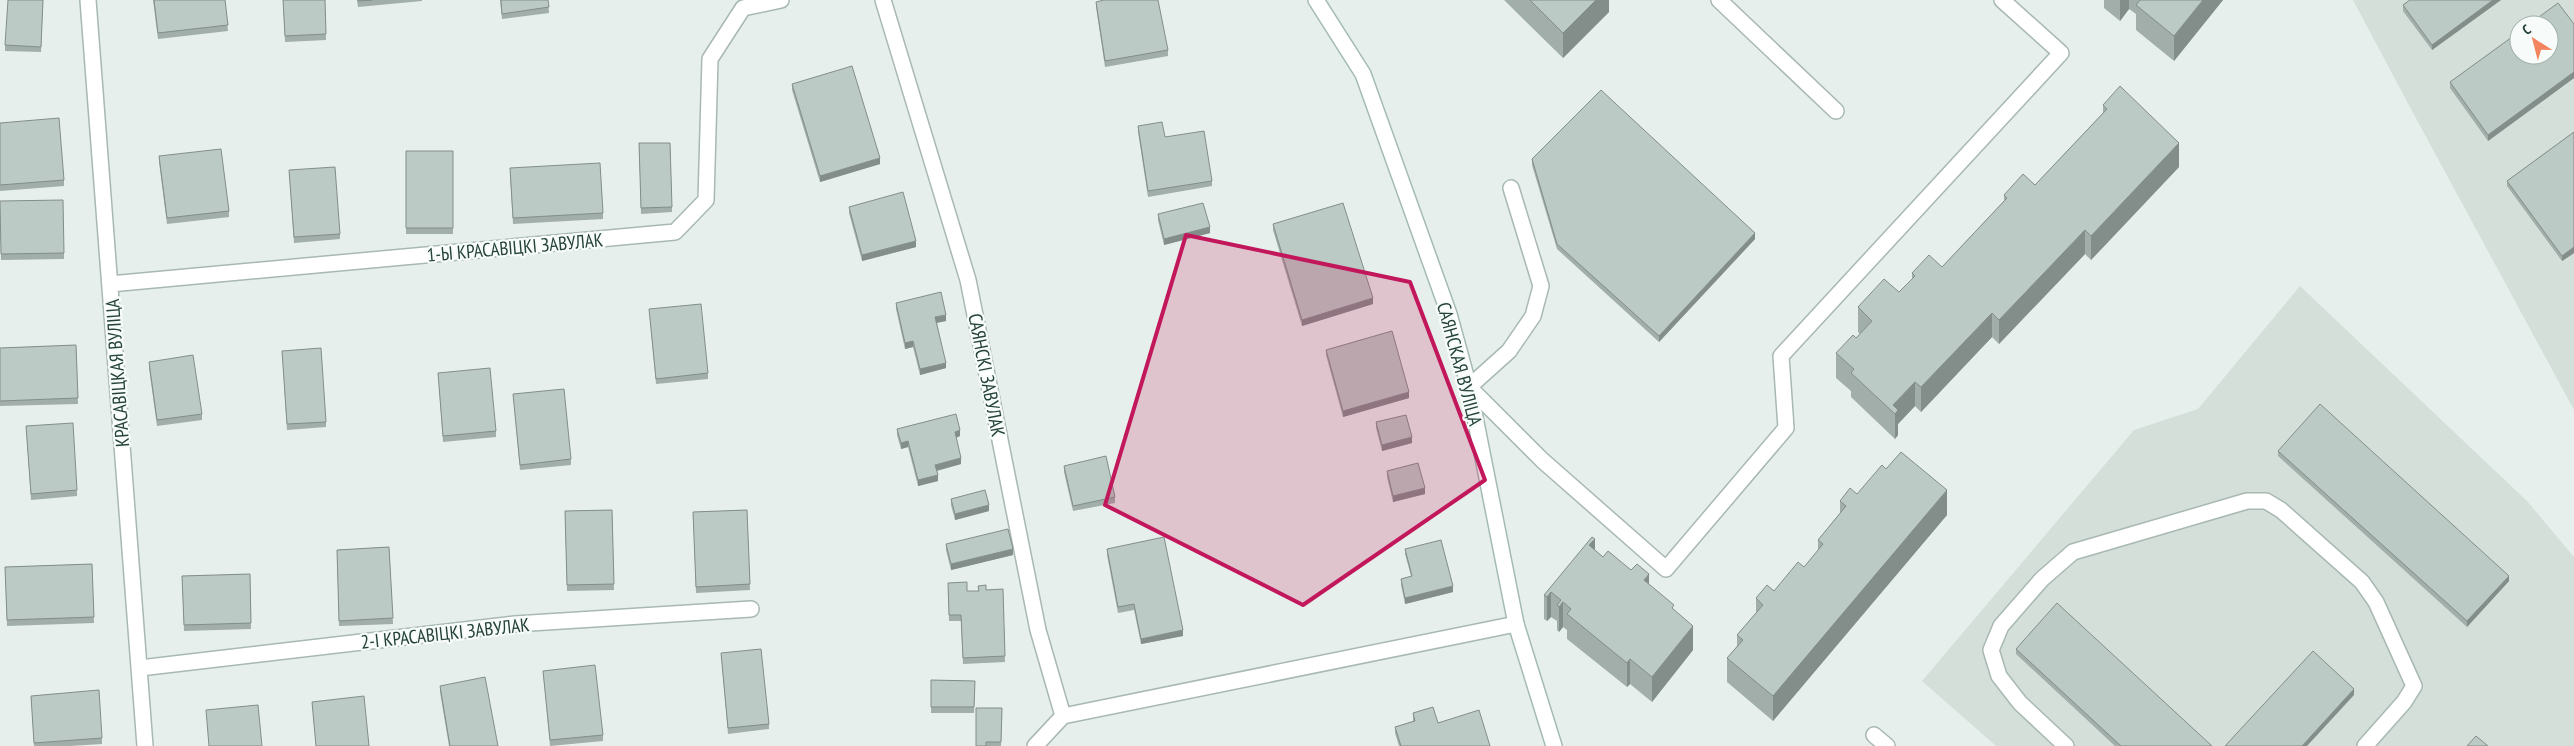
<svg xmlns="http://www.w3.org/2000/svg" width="2574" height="746" viewBox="0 0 2574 746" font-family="'PT Sans Narrow',sans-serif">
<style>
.built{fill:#d4dfda;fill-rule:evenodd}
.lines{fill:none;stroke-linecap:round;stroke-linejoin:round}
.service-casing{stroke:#a8b8b2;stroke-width:18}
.minor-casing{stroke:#a8b8b2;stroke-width:18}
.secondary-casing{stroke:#a4bbb3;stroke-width:18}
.service{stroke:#fff;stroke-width:15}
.minor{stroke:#fff;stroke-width:15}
.secondary{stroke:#fff;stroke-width:15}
.wall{fill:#a1aea9}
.shaded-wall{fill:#838d89}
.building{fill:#bbcac4;stroke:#838d89}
.marked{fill:#c2185b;fill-opacity:0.2;stroke:#c2185b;stroke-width:4;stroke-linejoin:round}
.labels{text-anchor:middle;stroke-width:4.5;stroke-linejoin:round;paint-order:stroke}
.street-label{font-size:19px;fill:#24423a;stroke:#f7fbf9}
</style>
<rect width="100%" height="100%" fill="#e6efeb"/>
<!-- built -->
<path class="built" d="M2353,0H2574V410L2411,109ZM2519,25H2549V55H2519Z
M2300,286L2527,501L2574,557V746H1996L1922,681L2134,430L2198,409Z"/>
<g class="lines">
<!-- service casing -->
<g class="service-casing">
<path id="service" d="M1719,0L1836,111
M1511,188L1541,286L1533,316L1509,351L1469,387L1542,460L1666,569L1786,428L1781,356L2061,53L2002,0
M1874,735L1887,746
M2066,746L2020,703L1999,676L1991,650L2001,626L2042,579L2073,552L2247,501H2266L2281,510L2362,582L2376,602L2414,686L2404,702L2365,746"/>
</g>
<!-- minor casing -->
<g class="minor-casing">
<path id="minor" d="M88,0L145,746
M883,0L968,280L1038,630L1063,716
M743,8L781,0
M110,284L675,232L706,200L710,59L743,8
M140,668L515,624L751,609
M1063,716L1516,624
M1035,746L1063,716"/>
</g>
<!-- secondary casing -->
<g class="secondary-casing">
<path id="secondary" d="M1316,0L1363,74L1449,314L1469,387L1516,624L1554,746"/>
</g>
<!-- service -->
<use href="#service" class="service"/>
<!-- minor -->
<use href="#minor" class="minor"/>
<!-- secondary -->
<use href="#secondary" class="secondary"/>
</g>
<!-- wall -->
<path class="wall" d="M43,0L41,52L5,51V45Z
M153,0H225L228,31L158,39Z
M283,0H325L326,40L285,42Z
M357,0H422V1L358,7Z
M500,0H548L549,13L502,19Z
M1504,0H1609V12L1563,58Z
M2104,0H2223L2174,61L2136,30V14L2129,9L2120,21L2104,8Z
M2410,0H2501L2432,50L2403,11V5Z
M1096,2L1168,50V56L1105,67L1096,7Z
M2574,24V78L2488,141L2450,88V82Z
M792,84L880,164L820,182L792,90Z
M2103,105L2179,167L2091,260L2085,254L1999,344L1992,337L1921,412L1915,406L1898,424V435L1895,439L1851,397V391L1836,378V353L1856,338L1860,334L1858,332V307L1899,292L1912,279V273L1942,267L2004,201V195L2035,185L2103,113Z
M0,123L64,180V186L0,191Z
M1138,126L1212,181V186L1148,197L1138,132Z
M2574,132V253L2562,261L2507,186V181Z
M639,143H670L672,212L641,214Z
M406,151H453V234H406Z
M159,156L229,211V217L167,224L159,162Z
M1532,159L1755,239L1659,342L1557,249L1532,165Z
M289,170L340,234V239L294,243Z
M510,174L603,213V219L513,224Z
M0,201L64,253V259L1,260Z
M849,207L916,247L862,261L849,213Z
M1158,214L1210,233L1164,245L1158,220Z
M1273,224L1373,304L1302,326L1273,230Z
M896,303L946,321L937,323L946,368L920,375L913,347L905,349L896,309Z
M649,309L708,373V379L656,384Z
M76,345L78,404L0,406V348Z
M1326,350L1409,398L1343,417L1326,355Z
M282,351L326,422V427L287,430Z
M149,362L202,414V420L157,426L149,368Z
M438,373L496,431V437L443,442Z
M513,394L571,459V465L520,470Z
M1376,422L1412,443L1382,451L1376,428Z
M26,426L77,490V496L31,500Z
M897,429L960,436L956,438L961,464L937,471L938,481L918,486L908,447L901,449L897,435Z
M2278,451L2509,581L2467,627L2278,456Z
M1064,466L1115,497V503L1073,511L1064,472Z
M1387,471L1425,494L1393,502L1387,477Z
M1857,494L1947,515L1773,721L1727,682V658L1737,646V635L1756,613V598L1774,591L1804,567L1818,551V540L1840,513V501Z
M951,499L989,511L955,520L951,505Z
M612,510L614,590L567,591L565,511Z
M747,510L750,590L696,593L693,512Z
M946,544L1013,555L951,570L946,550Z
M389,547L393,624L339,626L337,550Z
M1107,549L1183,636L1141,644L1134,610L1118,613L1107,555Z
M1405,549L1453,592L1405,604L1401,585V579L1411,576L1405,554Z
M1595,550L1603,557L1649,584L1674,611L1693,650L1652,702L1630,684L1627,687L1567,639V630L1563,627L1559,632L1557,630V621L1551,617L1547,621L1544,619V595Z
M92,564L94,623L7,626L5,567Z
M250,574L251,629L184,631L182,576Z
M948,583L967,591H978V586L986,590L1003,589L1005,662L963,664L961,621H949Z
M2016,649L2212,746H2115L2016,654Z
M721,653L769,724V729L728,734Z
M543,671L603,735V741L550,746Z
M931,680L975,681L974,713H931Z
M440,686L498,746H449L440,692Z
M31,696L102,738V744L70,746H34Z
M312,702L369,746H316Z
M1002,708L1001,746H976Z
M1413,713L1438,723L1490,746H1399L1395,733V727L1413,721Z"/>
<!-- shaded-wall -->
<path class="shaded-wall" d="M1596,0H1609V12L1563,58V33Z
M2120,0H2129V9L2120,21Z
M2203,0H2223L2174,61V36Z
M2493,0H2501L2432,50V45Z
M2574,72V78L2488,141V135Z
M2179,143V167L2091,260V236Z
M880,158V164L820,182V176Z
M1210,227V233L1164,245V239Z
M2085,230V254L1999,344V320Z
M1755,233V239L1659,342V336Z
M916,241V247L862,261V255Z
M2574,247V253L2562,261V256Z
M1373,298V304L1302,326V320Z
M1992,313V337L1921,412V387Z
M946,315V321L935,323V317Z
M913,341V347L905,349V343Z
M946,363V368L920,375V369Z
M1915,382V406L1898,424V435L1895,439V414L1893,405Z
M1409,392V398L1343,417V411Z
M960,430V436L955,438V432Z
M1412,437V443L1382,451V445Z
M908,441V447L901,449V443Z
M961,458V464L935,471V465Z
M938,475V481L918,486V480Z
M1425,488V494L1393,502V496Z
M1947,490V515L1773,721V696Z
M989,505V511L955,520V514Z
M1595,539V564L1589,545Z
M1013,549V555L951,570V564Z
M1649,574V599L1644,580Z
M2509,576V581L2467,627V621Z
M1453,586V592L1405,604V598Z
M1551,592V617L1547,621V597Z
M1563,602V627L1559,632V607Z
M1693,626V650L1652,702V677Z
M1183,630V636L1141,644V639Z
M1630,659V684L1627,687V663Z
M2354,689V695L2307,746H2302Z"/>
<!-- building -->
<path class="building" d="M8,0H43L41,47L5,45Z
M154,0H225L228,25L158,33Z
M283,0H325L326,34L285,36Z
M358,0H372L358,1Z
M501,0H548L549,7L502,14Z
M1104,0H1158L1168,50L1105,61L1096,2Z
M1530,0H1596L1563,33Z
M2140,0H2203L2174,36L2136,5Z
M2410,0H2493L2432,45L2403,5Z
M2558,3L2574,24V72L2488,135L2450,82L2519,32V55H2549V25H2528Z
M852,66L880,158L820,176L792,84Z
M2120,86L2179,143L2091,236L2085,230L1999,320L1992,313L1921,387L1915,382L1893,405L1898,410L1895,414L1851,373L1854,369L1836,353L1853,335L1856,338L1872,321L1858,307L1884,279L1899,292L1915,276L1912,273L1929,255L1942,267L2007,198L2004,195L2023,174L2035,185L2107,109L2103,105Z
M1601,90L1755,233L1659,336L1557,244L1532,159Z
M59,118L64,180L0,185V123Z
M1162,122L1165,137L1204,131L1212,181L1148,191L1138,126Z
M2574,132V247L2562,256L2507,181Z
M639,143H670L672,207L641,208Z
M221,149L229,211L167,218L159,156Z
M406,151H453V228H406Z
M600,163L603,213L513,218L510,168Z
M335,167L340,234L294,237L289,170Z
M903,192L916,241L862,255L849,207Z
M63,200L64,253L1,254L0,201Z
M1203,203L1210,227L1164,239L1158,214Z
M1343,203L1373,298L1302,320L1273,224Z
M941,292L946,315L935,317L946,363L920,369L913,341L905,343L896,303Z
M701,304L708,373L656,379L649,309Z
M1392,331L1409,392L1343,411L1326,350Z
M76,345L78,398L0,401V348Z
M321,348L326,422L287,424L282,351Z
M193,355L202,414L157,420L149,362Z
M490,368L496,431L443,436L438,373Z
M564,389L571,459L520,465L513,394Z
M2320,404L2509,576L2467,621L2278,451Z
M956,414L960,430L955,432L961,458L935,465L938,475L918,480L908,441L901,443L897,429Z
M1406,415L1412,437L1382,445L1376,422Z
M73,423L77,490L31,494L26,426Z
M1901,452L1947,490L1773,696L1727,658L1743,640L1737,635L1763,605L1756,598L1767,585L1774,591L1798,562L1804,567L1823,544L1818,540L1846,506L1840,501L1850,488L1857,494L1882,465L1886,469Z
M1106,456L1115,497L1073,506L1064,466Z
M1418,463L1425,488L1393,496L1387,471Z
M985,490L989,505L955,514L951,499Z
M612,510L614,584L567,585L565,511Z
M747,510L750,584L696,587L693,512Z
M1008,529L1013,549L951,564L946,544Z
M1164,537L1183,630L1141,639L1134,604L1118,607L1107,549Z
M1592,537L1595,539L1589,545L1603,557L1608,551L1631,570L1637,564L1649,574L1644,580L1674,605L1672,608L1693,626L1652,677L1630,659L1627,663L1567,614L1571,609L1563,602L1559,607L1557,605L1561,600L1551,592L1547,597L1544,595Z
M1441,540L1453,586L1405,598L1401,579L1412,576L1405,549Z
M389,547L393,618L339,621L337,550Z
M92,564L94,617L7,620L5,567Z
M250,574L251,623L184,625L182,576Z
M967,582V591H979L978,586L986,585V590L1003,589L1005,656L963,658L961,615H949L948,583Z
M2057,603L2212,746H2121L2016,649Z
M761,649L769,724L728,728L721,653Z
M2313,651L2354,689L2302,746H2225Z
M595,665L603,735L550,740L543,671Z
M485,677L498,746H450L440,686Z
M931,680L975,681L974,707H931Z
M99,690L102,738L34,743L31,696Z
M364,696L369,746H316L312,702Z
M258,705L262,746H209L206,710Z
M1433,707L1438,723L1479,710L1490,746H1401L1395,727L1415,721L1413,713Z
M976,708H1002L1001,742H986V746H976Z
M2476,736L2488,746H2467Z"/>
<!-- marked area -->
<path class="marked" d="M1186,235L1410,282L1485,480L1303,605L1105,505Z"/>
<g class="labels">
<!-- street labels -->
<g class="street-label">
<text transform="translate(515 247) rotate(-5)" y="7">1-Ы КРАСАВІЦКІ ЗАВУЛАК</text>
<text transform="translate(1460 364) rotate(75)" y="7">САЯНСКАЯ ВУЛІЦА</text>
<text transform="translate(117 373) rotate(-94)" y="7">КРАСАВІЦКАЯ ВУЛІЦА</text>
<text transform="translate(987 375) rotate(79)" y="7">САЯНСКІ ЗАВУЛАК</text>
<text transform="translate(445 633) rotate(-6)" y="7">2-І КРАСАВІЦКІ ЗАВУЛАК</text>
</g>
</g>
<!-- north arrow -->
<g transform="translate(2534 40) rotate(324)"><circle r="24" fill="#f7fbf9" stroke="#a3b1ad"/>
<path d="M0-4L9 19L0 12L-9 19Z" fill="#f4845f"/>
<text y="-8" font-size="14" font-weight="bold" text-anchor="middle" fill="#24423a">С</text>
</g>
</svg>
